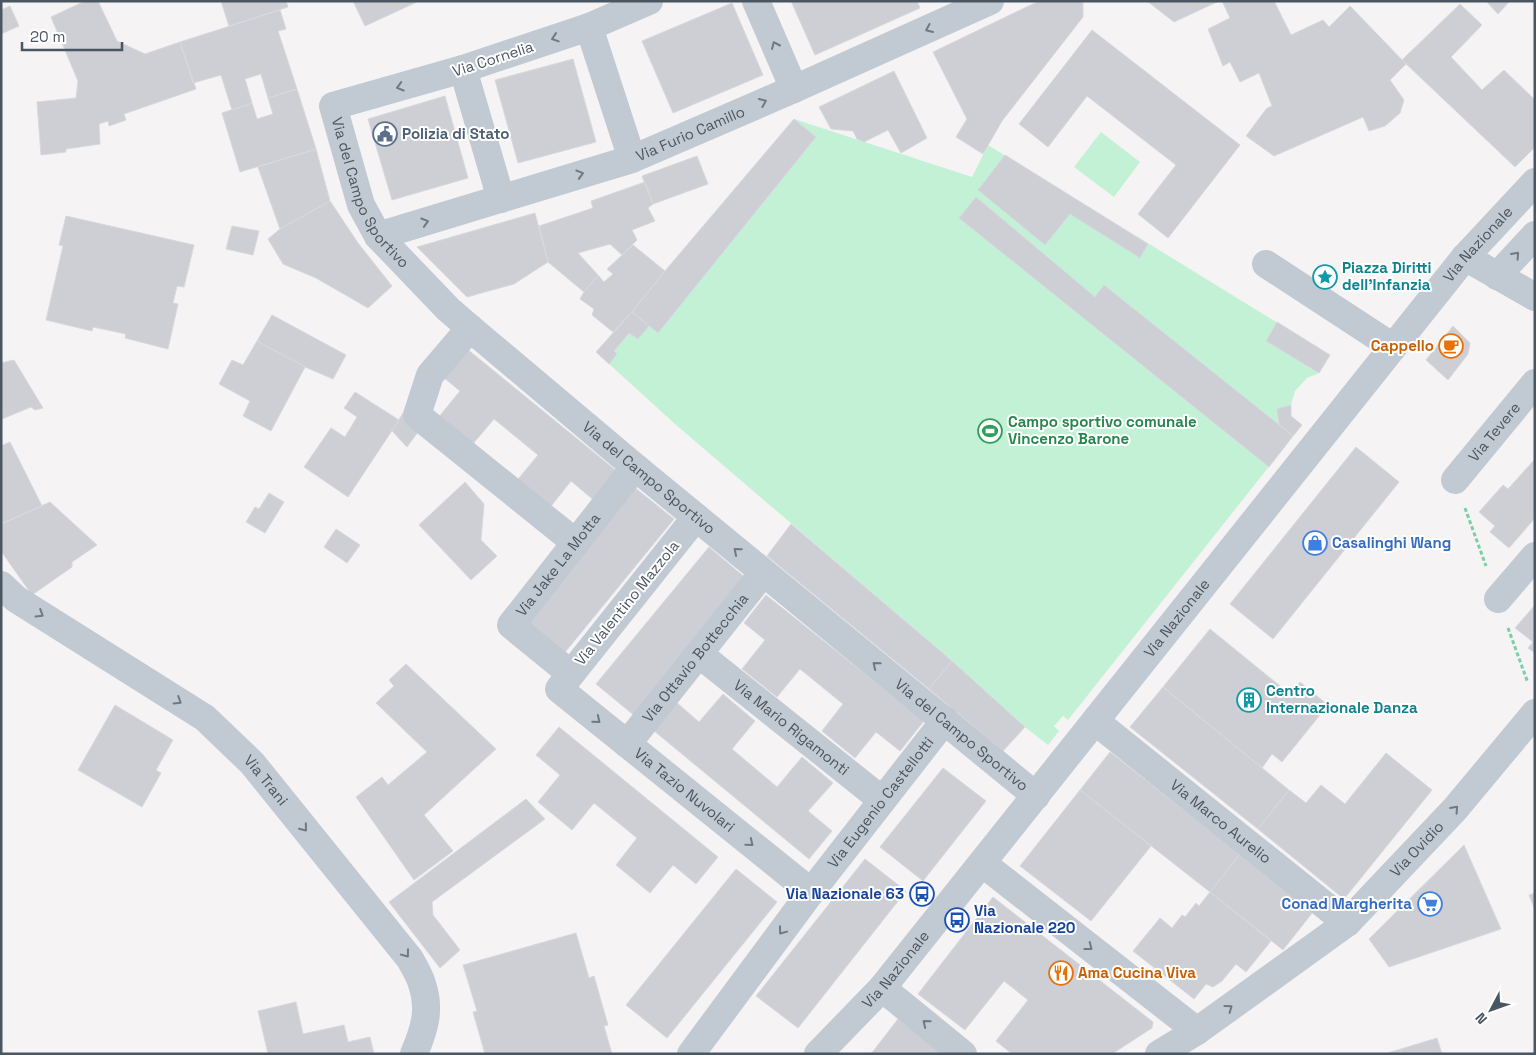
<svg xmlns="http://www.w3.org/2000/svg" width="1536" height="1055" viewBox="0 0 1536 1055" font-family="'Space Grotesk',sans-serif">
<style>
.green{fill:#c3f1d5}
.building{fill:#cdcfd5;stroke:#d7d9de}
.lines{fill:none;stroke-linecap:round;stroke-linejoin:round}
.path{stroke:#7ad0a6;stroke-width:3;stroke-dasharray:4 2.5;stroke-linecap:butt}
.minor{stroke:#c1cad2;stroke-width:28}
.tertiary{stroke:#c1cad2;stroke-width:28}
.oneway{stroke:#6e7983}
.labels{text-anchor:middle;stroke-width:4;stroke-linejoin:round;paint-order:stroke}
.street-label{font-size:15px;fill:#4a5661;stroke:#fff}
.service-label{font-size:15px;font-weight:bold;fill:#4e5e75;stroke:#fff;text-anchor:start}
.culture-label{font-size:15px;font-weight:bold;fill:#0d838f;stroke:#fff;text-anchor:start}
.food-label{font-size:15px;font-weight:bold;fill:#c56008;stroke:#fff;text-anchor:end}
.leisure-label{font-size:15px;font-weight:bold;fill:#27864d;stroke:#fff;text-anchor:start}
.shop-label{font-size:15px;font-weight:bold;fill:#366cbe;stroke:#fff;text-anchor:start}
.transit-label{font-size:15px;font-weight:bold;fill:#164399;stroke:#fff;text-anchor:end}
</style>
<rect width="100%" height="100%" fill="#f5f3f3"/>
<!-- green -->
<path class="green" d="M794,119L972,177L988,145L1330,355L1319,373L1307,378L1295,391L1291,405V416L1302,425L1068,720L1063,716L1054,726L1059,731L1048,745L1025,727L952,661L675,424L596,352L632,312L665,271Z
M1101,132L1140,162L1114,197L1074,167Z"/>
<!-- building -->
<path class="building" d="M85,1H98L117,41L145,54L180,42L196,89L124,114L126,120L109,126L108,121L99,124L100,144L66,149V152L41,155L37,102L76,98L78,81L51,17Z
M221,1H286L288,7L229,26Z
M353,1H419L365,26Z
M791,1H917L920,8L815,55Z
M1039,1H1083V17L1002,121L983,154L956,137L967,119L933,52Z
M1147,1H1219L1174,22Z
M1222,1H1274L1291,35L1323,20L1329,27L1350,6L1406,64L1390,80L1404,100L1400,113L1385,126L1369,131L1363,117L1274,156L1246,136L1267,108L1272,106L1259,73L1240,82L1230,62L1223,66L1208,29L1230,18Z
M1486,1H1510L1498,14Z
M732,3L763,75L673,113L642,41Z
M1460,4L1482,25L1451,57L1482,90L1504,70L1535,100V147L1515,167L1402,60Z
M10,6L19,26L1,34V10Z
M280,10L286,29L278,31L297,89L268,98L261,74L245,79L252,103L232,110L221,75L193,83L180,42Z
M1092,30L1240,145L1168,238L1138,214L1176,165L1087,96L1048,147L1019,124Z
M573,59L596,142L518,163L495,80Z
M894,71L927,138L901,153L888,130L864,142L857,139L853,131L831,129L819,107Z
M297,89L316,149L240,172L222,113L252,103L257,119L273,114L268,98Z
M445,96L468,178L392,200L368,119Z
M794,119L816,137L658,333L632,312L665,271Z
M316,149L330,201L280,229L258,167Z
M1005,155L1148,244L1140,258L1070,214L1045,245L978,190Z
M697,156L708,184L653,204L642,176Z
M645,182L653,204L648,208L655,221L632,230L637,240L622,255L610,244L578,253L598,275L584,292L548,262L539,226L593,208L591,201Z
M976,197L1095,297L1104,285L1293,436L1269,467L959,218Z
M330,201L358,243L392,286L368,308L316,278L283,264L268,239L280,229Z
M535,213L548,262L514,284L467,297L417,247Z
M66,216L194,245L184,287L177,286L173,303L178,304L168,349L125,338L126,334L93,327L92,331L46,320L63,246L59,245Z
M232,226L259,231L253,255L226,249Z
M633,245L665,271L632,312L613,332L592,315L594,309L580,299L584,292L598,275L604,282L613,274L607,269Z
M632,312L649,326L638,339L629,333L614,351L617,354L609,364L596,352Z
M272,315L346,355L333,379L305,367L257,341Z
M1277,322L1330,355L1319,373L1266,341Z
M1453,326L1470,343L1468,354L1448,380L1426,360Z
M257,341L305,367L271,431L243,416L250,401L219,384L232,360L243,365Z
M461,344L619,473L596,502L571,481L548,510L515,483L538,455L494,419L472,445L438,418L460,391L438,373Z
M14,360L43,408L35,410L31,407L2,419L1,363Z
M355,392L399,420L348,497L304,467L331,428L345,437L357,417L344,408Z
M1291,405V416L1302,425L1293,436L1279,424L1277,409Z
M403,413L421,428L407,447L392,431Z
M10,442L42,506L1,524V446Z
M1356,447L1399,482L1273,639L1230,604Z
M1535,459V518L1509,548L1490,532L1495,526L1479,512L1503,485L1508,489Z
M465,482L484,504L481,540L497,556L471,580L419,525Z
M634,487L674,519L562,656L522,624Z
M269,493L284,502L265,533L246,522L255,507L259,509Z
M50,502L97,545L72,562V567L32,595L1,551V524Z
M791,524L952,661L929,689L767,556Z
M336,529L360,545L347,563L324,547Z
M709,547L748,580L636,717L596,684Z
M766,595L924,721L900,751L876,732L855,758L822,731L843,704L800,669L777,697L742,669L765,640L744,623Z
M1535,605V653L1528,648L1533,642L1515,628Z
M1210,629L1290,694L1300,682L1328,705L1282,762L1272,754L1262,768L1163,687Z
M952,661L1025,727L1003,751L929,689Z
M406,664L496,749L424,815L453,851L414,880L356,797L382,777L388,785L427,752L376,703L394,686L389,680Z
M1163,687L1289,790L1258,829L1130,727Z
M723,694L755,721L732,749L777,787L802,757L833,783L808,811L832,831L809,859L653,730L676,702L699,722Z
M115,705L173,740L156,770L161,773L142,807L78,770Z
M559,727L718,857L696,884L673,865L650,893L616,865L637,838L594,803L572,830L538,802L560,775L536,755Z
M1110,752L1240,854L1210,892L1080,790Z
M1386,753L1432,790L1344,899L1258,829L1289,790L1306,803L1321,785L1345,804Z
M943,768L986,801L923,881L880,847Z
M1080,790L1151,846L1091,921L1020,866Z
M526,799L545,819L432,902L433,915L460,950L440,968L389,902Z
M1464,845L1501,929L1389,967L1369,939Z
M1240,854L1313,912L1283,950L1210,892Z
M865,859L906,891L798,1028L756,996Z
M736,869L777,902L667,1038L626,1005Z
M1210,892L1271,941L1246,972L1236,964L1222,981L1213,987L1206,984L1194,999L1133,951L1160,918L1172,928L1182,915L1185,917L1196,903L1199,906Z
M1535,893V910L1529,895Z
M993,897L1153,1022L1152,1028L1112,1054H1012L996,1041L1028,1000L1004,981L965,1030L918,994Z
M576,933L589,978L594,976L608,1025L604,1026L612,1054H485L473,1012L477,1011L463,965Z
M296,1002L303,1034L344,1025L348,1042L370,1037L374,1054H268L258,1011Z
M898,1019L943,1054H871Z
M1437,1038L1442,1054H1402L1401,1049Z
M1401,1049L1402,1054H1384Z"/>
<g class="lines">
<!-- path -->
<path class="path" d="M1465,508L1486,566
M1508,628L1528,683"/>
<!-- minor -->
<g class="minor">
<path id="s1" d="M649,1L589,27L463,69L333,106L361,205L378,236L448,309L470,328L635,467L1036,796"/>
<path d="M756,1L794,89"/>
<path d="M589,27L632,159"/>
<path d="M463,69L501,199"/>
<path id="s2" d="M378,236L632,159L794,89L990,1"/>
<path d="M1465,257L1535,297"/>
<path d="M1266,264L1393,347"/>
<path d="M1497,276L1535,235"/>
<path d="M470,328L430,375L417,415L576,543"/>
<path id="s3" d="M1455,480L1535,383"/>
<path id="s4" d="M696,517L559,689L811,892"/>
<path id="s5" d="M1,585L16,599L205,718L252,763L410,959C414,967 420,976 422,984C431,1010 424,1030 414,1054"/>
<path d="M1498,599L1535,556"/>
<path id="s6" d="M699,654L882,800"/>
<path id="s7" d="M571,674L511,625L635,467"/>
<path id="s8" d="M1095,721L1347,923"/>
<path id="s9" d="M627,744L763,573"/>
<path d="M982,863L1197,1031"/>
<path d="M882,988L963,1054"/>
<path id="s10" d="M691,1054L811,892L945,720"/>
<path id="s11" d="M1159,1054L1197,1031L1347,923L1455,809L1535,713"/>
</g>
<!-- tertiary -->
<path class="tertiary" id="s12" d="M818,1054L882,988L1465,257L1535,182"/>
</g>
<!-- one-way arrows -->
<defs><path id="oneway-chevron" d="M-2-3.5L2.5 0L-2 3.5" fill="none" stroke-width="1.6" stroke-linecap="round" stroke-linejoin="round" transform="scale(1.25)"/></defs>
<g class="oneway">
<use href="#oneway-chevron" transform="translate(929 29) rotate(156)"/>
<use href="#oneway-chevron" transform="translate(555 38) rotate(162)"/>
<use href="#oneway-chevron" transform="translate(775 45) rotate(-114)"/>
<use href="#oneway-chevron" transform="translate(400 87) rotate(164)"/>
<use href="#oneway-chevron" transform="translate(763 102) rotate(-23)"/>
<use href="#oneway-chevron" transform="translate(580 174) rotate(-17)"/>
<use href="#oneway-chevron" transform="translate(425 222) rotate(-17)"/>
<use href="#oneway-chevron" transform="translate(1516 255) rotate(-48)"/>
<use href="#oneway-chevron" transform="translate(737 551) rotate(-140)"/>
<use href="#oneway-chevron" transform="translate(40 614) rotate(32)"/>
<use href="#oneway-chevron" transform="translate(876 665) rotate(-141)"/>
<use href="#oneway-chevron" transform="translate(178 701) rotate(32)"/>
<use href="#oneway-chevron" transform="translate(597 720) rotate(39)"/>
<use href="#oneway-chevron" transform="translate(1455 809) rotate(-48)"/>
<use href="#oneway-chevron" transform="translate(304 828) rotate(51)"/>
<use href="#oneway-chevron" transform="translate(750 843) rotate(39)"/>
<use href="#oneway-chevron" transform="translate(782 931) rotate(127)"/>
<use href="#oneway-chevron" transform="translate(1089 947) rotate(38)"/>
<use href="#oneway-chevron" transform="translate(406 954) rotate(53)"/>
<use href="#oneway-chevron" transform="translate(1229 1008) rotate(-36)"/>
<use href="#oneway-chevron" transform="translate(926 1023) rotate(-141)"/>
</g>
<!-- icons -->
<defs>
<g id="civic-ring" transform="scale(1.25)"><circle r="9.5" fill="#fff" stroke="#5c6f8a" stroke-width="1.5"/><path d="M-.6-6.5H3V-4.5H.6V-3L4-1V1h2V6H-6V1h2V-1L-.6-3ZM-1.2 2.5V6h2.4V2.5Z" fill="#5c6f8a"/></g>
<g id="sight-ring" transform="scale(1.25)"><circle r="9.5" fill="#fff" stroke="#0f9aa8" stroke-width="1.5"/><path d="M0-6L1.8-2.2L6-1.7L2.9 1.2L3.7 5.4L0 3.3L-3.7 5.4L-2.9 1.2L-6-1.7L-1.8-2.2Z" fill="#0f9aa8"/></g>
<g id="cafe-ring" transform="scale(1.25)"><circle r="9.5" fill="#fff" stroke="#e8710a" stroke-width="1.5"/><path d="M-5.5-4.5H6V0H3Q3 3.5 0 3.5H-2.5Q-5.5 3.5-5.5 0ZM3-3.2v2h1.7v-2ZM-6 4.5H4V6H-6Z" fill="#e8710a"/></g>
<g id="stadium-ring" transform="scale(1.25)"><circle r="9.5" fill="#fff" stroke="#2e9e5b" stroke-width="1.5"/><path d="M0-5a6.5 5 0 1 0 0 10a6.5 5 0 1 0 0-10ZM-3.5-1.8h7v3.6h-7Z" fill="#2e9e5b"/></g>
<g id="shop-ring" transform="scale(1.25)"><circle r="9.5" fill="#fff" stroke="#3f7fe0" stroke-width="1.5"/><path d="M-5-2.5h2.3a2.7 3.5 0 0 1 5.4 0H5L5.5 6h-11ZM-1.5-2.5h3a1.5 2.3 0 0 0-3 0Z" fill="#3f7fe0"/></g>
<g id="building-ring" transform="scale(1.25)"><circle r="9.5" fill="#fff" stroke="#0f9aa8" stroke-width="1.5"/><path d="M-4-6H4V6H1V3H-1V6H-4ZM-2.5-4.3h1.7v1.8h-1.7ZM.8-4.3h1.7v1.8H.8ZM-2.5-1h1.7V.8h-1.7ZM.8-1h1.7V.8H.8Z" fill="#0f9aa8"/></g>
<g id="bus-ring" transform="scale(1.25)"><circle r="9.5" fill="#fff" stroke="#1a4fb4" stroke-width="1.5"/><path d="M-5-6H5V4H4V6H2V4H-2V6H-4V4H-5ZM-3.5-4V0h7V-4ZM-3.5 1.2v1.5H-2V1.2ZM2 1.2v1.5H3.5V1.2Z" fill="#1a4fb4"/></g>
<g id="supermarket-ring" transform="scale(1.25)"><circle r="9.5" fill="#fff" stroke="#3f7fe0" stroke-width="1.5"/><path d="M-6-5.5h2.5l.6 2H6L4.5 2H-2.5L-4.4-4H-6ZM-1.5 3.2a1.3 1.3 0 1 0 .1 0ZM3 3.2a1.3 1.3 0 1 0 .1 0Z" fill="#3f7fe0"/></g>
<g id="restaurant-ring" transform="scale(1.25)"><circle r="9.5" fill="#fff" stroke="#e8710a" stroke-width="1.5"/><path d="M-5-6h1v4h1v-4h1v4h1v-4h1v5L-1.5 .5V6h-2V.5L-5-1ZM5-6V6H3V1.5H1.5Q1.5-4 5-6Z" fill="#e8710a"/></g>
</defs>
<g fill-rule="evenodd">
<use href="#civic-ring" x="385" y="134"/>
<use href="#sight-ring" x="1325" y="277"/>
<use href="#cafe-ring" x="1451" y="346"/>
<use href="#stadium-ring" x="990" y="431"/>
<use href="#shop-ring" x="1315" y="543"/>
<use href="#building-ring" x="1249" y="700"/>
<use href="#bus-ring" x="922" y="894"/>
<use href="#supermarket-ring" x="1430" y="904"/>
<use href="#bus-ring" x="957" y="920"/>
<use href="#restaurant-ring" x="1061" y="973"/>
</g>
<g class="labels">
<!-- street labels -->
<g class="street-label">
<text transform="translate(493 59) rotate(-18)" y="5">Via Cornelia</text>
<text dy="5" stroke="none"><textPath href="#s2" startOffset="329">Via Furio Camillo</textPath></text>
<text dy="5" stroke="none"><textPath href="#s1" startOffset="429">Via del Campo Sportivo</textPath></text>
<text dy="5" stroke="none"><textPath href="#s12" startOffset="1045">Via Nazionale</textPath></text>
<text dy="5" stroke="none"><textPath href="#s3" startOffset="62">Via Tevere</textPath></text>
<text dy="5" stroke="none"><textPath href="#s1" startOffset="835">Via del Campo Sportivo</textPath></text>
<text dy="5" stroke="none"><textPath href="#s7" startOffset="154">Via Jake La Motta</textPath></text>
<text transform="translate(627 603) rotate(-51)" y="5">Via Valentino Mazzola</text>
<text dy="5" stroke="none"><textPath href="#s12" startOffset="565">Via Nazionale</textPath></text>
<text dy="5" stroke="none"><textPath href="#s9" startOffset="110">Via Ottavio Bottecchia</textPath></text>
<text dy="5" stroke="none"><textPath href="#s6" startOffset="118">Via Mario Rigamonti</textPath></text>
<text dy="5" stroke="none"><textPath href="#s1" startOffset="1240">Via del Campo Sportivo</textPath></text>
<text dy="5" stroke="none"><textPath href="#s5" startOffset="331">Via Trani</textPath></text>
<text dy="5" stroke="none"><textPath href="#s4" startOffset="381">Via Tazio Nuvolari</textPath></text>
<text dy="5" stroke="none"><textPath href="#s10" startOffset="315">Via Eugenio Castellotti</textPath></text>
<text dy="5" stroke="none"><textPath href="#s8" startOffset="161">Via Marco Aurelio</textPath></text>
<text dy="5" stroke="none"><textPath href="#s11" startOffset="331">Via Ovidio</textPath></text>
<text dy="5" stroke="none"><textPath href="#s12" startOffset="115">Via Nazionale</textPath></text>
</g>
<!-- service labels -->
<g class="service-label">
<text x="402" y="139">Polizia di Stato</text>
</g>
<!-- culture labels -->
<g class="culture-label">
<text x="1342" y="273">Piazza Diritti<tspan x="1342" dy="17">dell'Infanzia</tspan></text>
<text x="1266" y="696">Centro<tspan x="1266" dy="17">Internazionale Danza</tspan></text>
</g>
<!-- food labels -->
<g class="food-label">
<text x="1434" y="351">Cappello</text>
<text x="1078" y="978" text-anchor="start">Ama Cucina Viva</text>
</g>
<!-- leisure labels -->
<g class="leisure-label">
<text x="1008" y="427">Campo sportivo comunale<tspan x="1008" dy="17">Vincenzo Barone</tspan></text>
</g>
<!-- shop labels -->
<g class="shop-label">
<text x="1332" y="548">Casalinghi Wang</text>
<text x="1412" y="909" text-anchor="end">Conad Margherita</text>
</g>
<!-- transit labels -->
<g class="transit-label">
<text x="904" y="899">Via Nazionale 63</text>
<text x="974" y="916" text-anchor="start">Via<tspan x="974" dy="17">Nazionale 220</tspan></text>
</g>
</g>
<!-- border -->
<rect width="1536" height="1055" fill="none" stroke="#4a5661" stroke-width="5"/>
<!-- north arrow -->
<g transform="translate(1491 1010) rotate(229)" stroke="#ffffff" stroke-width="4" paint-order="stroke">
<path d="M0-4L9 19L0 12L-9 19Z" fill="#4a5661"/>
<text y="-8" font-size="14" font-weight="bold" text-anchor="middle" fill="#4a5661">N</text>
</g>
<!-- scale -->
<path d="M22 42v8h100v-8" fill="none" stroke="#4a5661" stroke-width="2.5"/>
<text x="30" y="42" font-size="15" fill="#4a5661" stroke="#ffffff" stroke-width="4" paint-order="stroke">20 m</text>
</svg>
